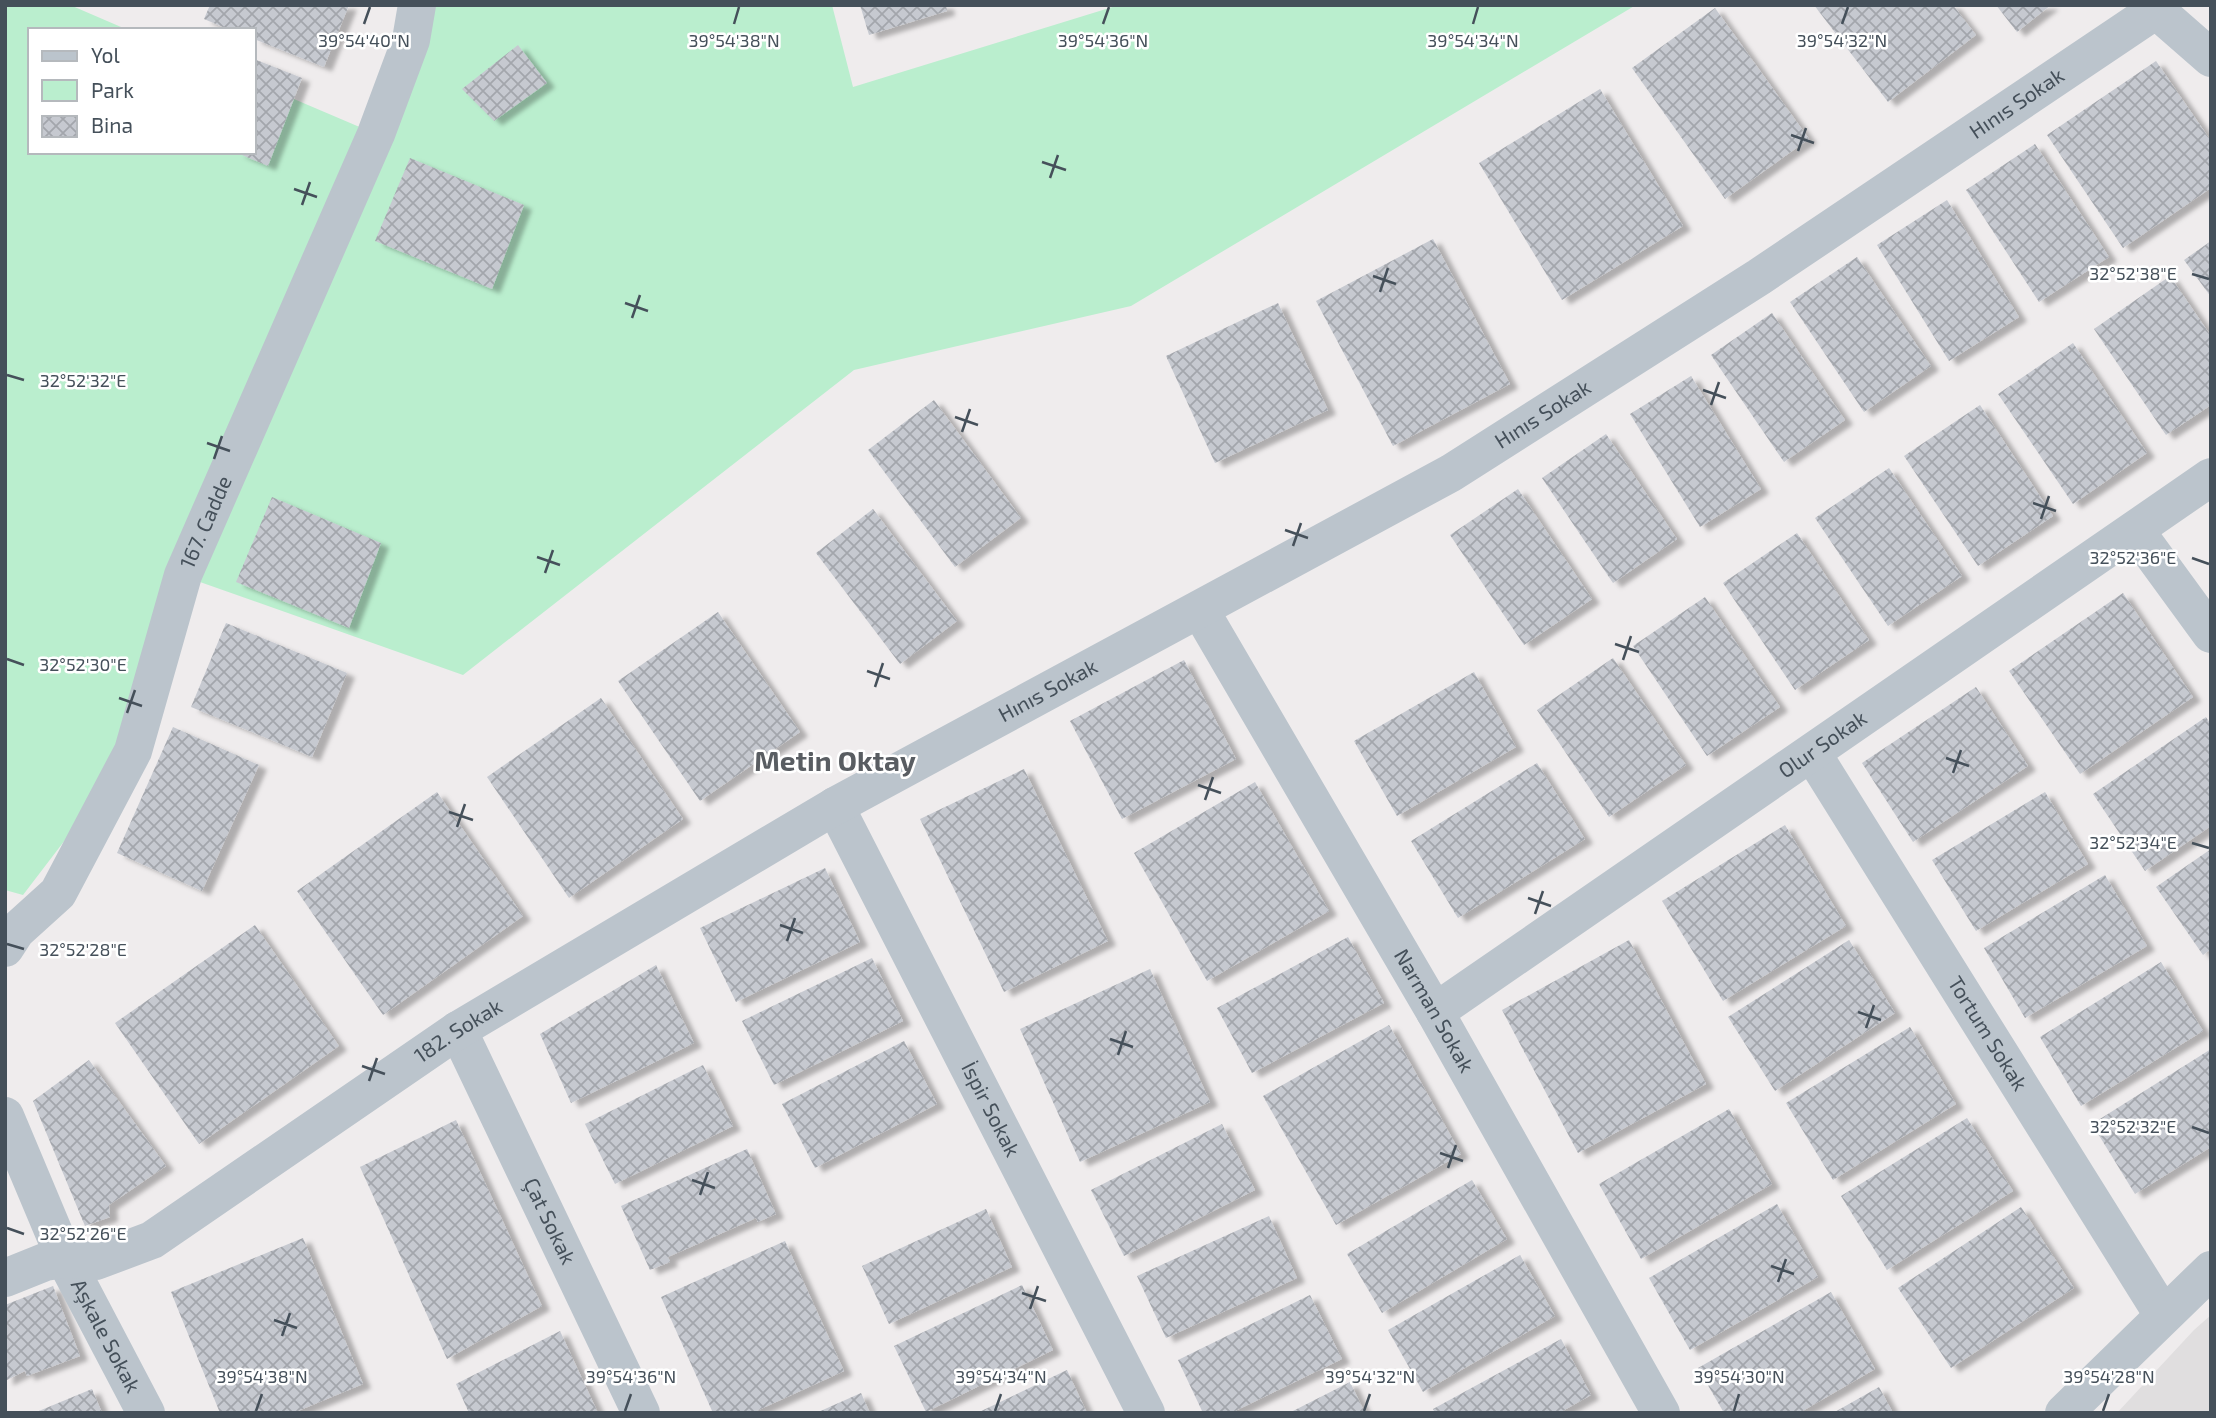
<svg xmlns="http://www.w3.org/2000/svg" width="2216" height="1418" viewBox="0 0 2216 1418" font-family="'Exo 2',sans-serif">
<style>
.education{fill:#e0dedf}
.green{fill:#baeece}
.building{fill:url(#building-cross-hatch);filter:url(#shadow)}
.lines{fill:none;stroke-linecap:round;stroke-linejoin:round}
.minor{stroke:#bbc4cc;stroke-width:38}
.ticks{fill:none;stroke:#45505a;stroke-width:2.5}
.labels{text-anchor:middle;stroke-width:5;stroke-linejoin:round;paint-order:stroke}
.street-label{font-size:21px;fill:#45505a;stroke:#fff}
.district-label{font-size:28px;font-weight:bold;fill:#595d62;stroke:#fff}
.ticks-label{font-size:18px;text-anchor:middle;fill:#45505a;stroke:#fff;stroke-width:5;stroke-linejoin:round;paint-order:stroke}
</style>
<defs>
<pattern id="building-cross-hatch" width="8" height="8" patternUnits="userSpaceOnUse" patternTransform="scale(1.75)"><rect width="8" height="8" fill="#c6c9d0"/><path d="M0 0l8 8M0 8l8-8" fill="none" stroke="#a3a6ac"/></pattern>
<filter id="shadow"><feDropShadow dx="8" dy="4.5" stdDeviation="2" flood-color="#0004"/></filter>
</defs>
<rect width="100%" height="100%" fill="#efeced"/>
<!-- education -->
<path class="education" d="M2211,1315V1413H2117L2194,1330Z"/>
<!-- green -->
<path class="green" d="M5,5H70L128,30H30V152H254V82L376,134L417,5H832L853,87L1119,5H1636L1131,306L854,370L463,675L183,576L133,751L23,895L5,890Z"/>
<!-- building -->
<path class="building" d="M210,5H349L324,67L254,39V30H230L204,19Z
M860,5H946L947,11L869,35Z
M1814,5H1953L1976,35L1888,102Z
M1996,5H2051L2017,32Z
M1715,8L1809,139L1725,199L1632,68Z
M518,45L547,83L494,121L462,89Z
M254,59L302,78L268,166L235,152H254Z
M2156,61L2211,141V188L2123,248L2047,135Z
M1600,89L1683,226L1562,300L1479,163Z
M2035,144L2109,257L2039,302L1966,190Z
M410,158L524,205L492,289L375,241Z
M1947,200L2019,317L1949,361L1877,245Z
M1433,239L1510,384L1393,446L1316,301Z
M2211,241V297L2184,260Z
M1857,257L1931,366L1864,412L1790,302Z
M2170,276L2211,336V405L2166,435L2094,329Z
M1278,303L1328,410L1215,463L1166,356Z
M1772,313L1845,420L1784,462L1711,355Z
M2073,343L2147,453L2073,504L1998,394Z
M1691,376L1761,489L1700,527L1630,414Z
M934,400L1021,518L955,567L868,450Z
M1980,405L2053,516L1978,566L1904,456Z
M1606,434L1677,539L1613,583L1542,478Z
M1889,468L1962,576L1888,626L1815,518Z
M1518,489L1592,599L1524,645L1450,535Z
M272,497L381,543L349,628L236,582Z
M873,509L957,621L900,664L816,553Z
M1797,533L1869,640L1795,690L1723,583Z
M2123,593L2193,697L2080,774L2009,671Z
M1705,597L1780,707L1707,756L1633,646Z
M718,612L800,732L700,801L618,681Z
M226,623L347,673L312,757L191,707Z
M1613,658L1686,765L1609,817L1537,710Z
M1184,660L1236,759L1122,819L1070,721Z
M1474,672L1516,747L1397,816L1354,741Z
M1976,687L2028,766L1913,842L1862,763Z
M601,698L683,819L569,898L487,777Z
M2206,717L2211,725V826L2145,871L2093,794Z
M173,727L259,765L202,891L117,853Z
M1537,763L1585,839L1458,918L1411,841Z
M1024,769L1108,941L1004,992L920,819Z
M1255,782L1329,911L1207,981L1134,853Z
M437,792L523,916L383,1015L297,891Z
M2045,792L2088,864L1976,931L1932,860Z
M1785,825L1846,926L1723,1001L1662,901Z
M2211,849V949L2203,955L2156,887Z
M825,868L860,942L736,1002L700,928Z
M2105,875L2147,946L2025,1018L1984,948Z
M255,925L339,1046L199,1144L115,1023Z
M1348,937L1384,1003L1252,1073L1217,1008Z
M1629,940L1706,1084L1578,1153L1502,1010Z
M1849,940L1895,1013L1775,1091L1728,1017Z
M872,958L903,1021L774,1085L742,1021Z
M2161,962L2203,1031L2081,1106L2040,1037Z
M656,965L694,1043L571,1103L540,1034Z
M1150,969L1210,1102L1080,1162L1020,1029Z
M1389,1025L1461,1154L1336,1225L1263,1096Z
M1910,1027L1956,1104L1833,1180L1786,1103Z
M904,1041L937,1104L815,1168L782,1104Z
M2211,1049V1147L2135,1194L2092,1124Z
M89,1060L166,1166L109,1205L110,1217L85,1226L33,1101Z
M703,1065L733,1126L615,1184L585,1124Z
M1729,1109L1772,1184L1641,1259L1599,1184Z
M1967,1118L2013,1191L1887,1270L1841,1196Z
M456,1120L542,1306L447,1359L360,1167Z
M1222,1124L1255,1190L1124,1256L1091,1190Z
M747,1149L776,1214L758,1222L756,1218L668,1257L670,1262L650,1270L621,1206Z
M1472,1180L1507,1239L1382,1313L1347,1254Z
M1777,1204L1818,1277L1690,1350L1649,1278Z
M2021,1207L2074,1288L1951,1368L1898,1288Z
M986,1209L1012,1267L889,1324L862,1266Z
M1269,1216L1297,1278L1166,1338L1137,1276Z
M303,1238L363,1384L293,1413H220L171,1292Z
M785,1241L844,1371L752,1413H713L661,1297Z
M1520,1255L1555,1316L1423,1392L1388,1330Z
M1022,1285L1053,1350L926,1412L894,1346Z
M53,1286L80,1356L27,1376L25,1371L5,1381V1305Z
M1831,1292L1875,1369L1799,1413H1724L1698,1368Z
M1310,1295L1342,1359L1231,1413H1203L1178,1360Z
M560,1331L598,1413H469L456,1384Z
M1561,1339L1591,1395L1559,1413H1435L1433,1409Z
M1067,1370L1087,1413H977Z
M1350,1382L1365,1413H1289Z
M1879,1387L1893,1413H1833Z
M92,1389L102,1413H34Z
M861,1393L870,1413H816Z"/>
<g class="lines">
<!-- minor -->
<g class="minor">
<path d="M2135,530L2211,634"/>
<path id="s1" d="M1200,610L1435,1012L1661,1413"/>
<path id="s2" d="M1812,753L2163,1315"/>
<path id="s3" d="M835,806L1146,1413"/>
<path id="s4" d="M5,948L16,931L58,893L133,751L183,575L376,134L411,40L417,5"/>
<path id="s5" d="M1435,1012L2211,477"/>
<path id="s6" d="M458,1030L641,1413"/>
<path id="s7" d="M5,1116L65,1259L146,1413"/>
<path id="s8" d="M5,1278L45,1262L65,1259L96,1261L152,1240L458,1030L835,806L1451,473L1759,277L2156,10L2211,58"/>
<path d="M2064,1413L2211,1270"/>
</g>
</g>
<!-- ticks -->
<path class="ticks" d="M364,24L370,7M734,24L739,7M1103,24L1109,7M1473,24L1478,7M1842,24L1848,7M1791,135L1814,143M1798,151L1806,128M1042,162L1066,170M1050,178L1058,155M294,189L317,197M302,205L310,182M2192,274L2209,279M1373,276L1396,284M1380,292L1388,268M625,303L648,311M632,318L640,295M7,375L24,380M1703,390L1726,398M1711,405L1719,382M955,417L978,425M962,432L970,409M207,443L230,451M214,459L222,436M2033,503L2056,511M2041,519L2049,496M1285,530L1308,538M1293,546L1301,523M537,557L560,565M2192,558L2209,564M545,573L553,550M1615,644L1639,652M7,659L24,665M1623,660L1631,636M867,671L890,679M875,687L883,663M119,698L142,706M127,713L135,690M1946,758L1969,766M1953,773L1961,750M1198,785L1221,793M1205,800L1213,777M449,812L473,820M457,827L465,804M2192,843L2209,848M1528,898L1551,906M1535,914L1543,891M780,925L803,933M787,941L795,918M7,944L24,949M1858,1012L1881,1020M1866,1028L1874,1005M1110,1039L1133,1047M1118,1055L1126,1031M362,1066L385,1074M369,1081L377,1058M2192,1127L2209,1133M1440,1153L1463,1161M1448,1168L1456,1145M692,1180L715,1188M700,1195L708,1172M7,1228L24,1234M1771,1266L1794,1274M1778,1282L1786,1259M1022,1293L1046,1301M1030,1309L1038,1286M274,1320L297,1328M282,1336L290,1313M256,1411L262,1394M625,1411L631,1394M995,1411L1001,1394M1364,1411L1370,1394M1734,1411L1739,1394M2103,1411L2109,1394"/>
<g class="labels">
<!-- street labels -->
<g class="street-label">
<text dy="7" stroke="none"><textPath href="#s8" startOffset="2340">Hınıs Sokak</textPath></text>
<text dy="7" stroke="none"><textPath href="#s8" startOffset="1773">Hınıs Sokak</textPath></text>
<text dy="7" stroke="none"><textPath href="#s4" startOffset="478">167. Cadde</textPath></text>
<text dy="7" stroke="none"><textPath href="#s8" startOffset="1206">Hınıs Sokak</textPath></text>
<text dy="7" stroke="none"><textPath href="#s5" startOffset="471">Olur Sokak</textPath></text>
<text dy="7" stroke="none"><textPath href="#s1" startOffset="464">Narman Sokak</textPath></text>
<text dy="7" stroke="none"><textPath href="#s8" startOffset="525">182. Sokak</textPath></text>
<text dy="7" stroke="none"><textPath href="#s2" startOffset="331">Tortum Sokak</textPath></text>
<text dy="7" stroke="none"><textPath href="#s3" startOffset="341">İspir Sokak</textPath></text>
<text dy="7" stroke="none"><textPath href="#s6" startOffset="212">Çat Sokak</textPath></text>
<text dy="7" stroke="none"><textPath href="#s7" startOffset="242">Aşkale Sokak</textPath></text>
</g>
<!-- district labels -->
<g class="district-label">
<text x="835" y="771">Metin Oktay</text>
</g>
</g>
<g class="ticks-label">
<text x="364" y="47">39°54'40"N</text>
<text x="734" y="47">39°54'38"N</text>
<text x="1103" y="47">39°54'36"N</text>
<text x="1473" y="47">39°54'34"N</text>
<text x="1842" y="47">39°54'32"N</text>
<text x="2133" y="280">32°52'38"E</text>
<text x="83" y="387">32°52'32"E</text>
<text x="2133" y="564">32°52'36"E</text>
<text x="83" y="671">32°52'30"E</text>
<text x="2133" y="849">32°52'34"E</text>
<text x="83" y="956">32°52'28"E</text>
<text x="2133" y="1133">32°52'32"E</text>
<text x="83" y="1240">32°52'26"E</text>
<text x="262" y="1383">39°54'38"N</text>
<text x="631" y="1383">39°54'36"N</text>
<text x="1001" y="1383">39°54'34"N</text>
<text x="1370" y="1383">39°54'32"N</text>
<text x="1739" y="1383">39°54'30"N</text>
<text x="2109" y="1383">39°54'28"N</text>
</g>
<!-- border -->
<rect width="2216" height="1418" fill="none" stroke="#45505a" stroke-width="14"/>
<!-- legend -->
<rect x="28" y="28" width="228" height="126" fill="#ffffff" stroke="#b5b9bd" stroke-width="2"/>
<rect x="42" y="51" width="35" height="10" fill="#bbc4cc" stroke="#b5b9bd" stroke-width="2"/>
<text x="91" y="63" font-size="21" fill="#45505a">Yol</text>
<rect x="42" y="80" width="35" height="21" fill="#baeece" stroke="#b5b9bd" stroke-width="2"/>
<text x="91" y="98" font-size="21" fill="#45505a">Park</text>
<rect x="42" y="116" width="35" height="21" fill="url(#building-cross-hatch)" stroke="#b5b9bd" stroke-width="2"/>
<text x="91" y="133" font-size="21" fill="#45505a">Bina</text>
</svg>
